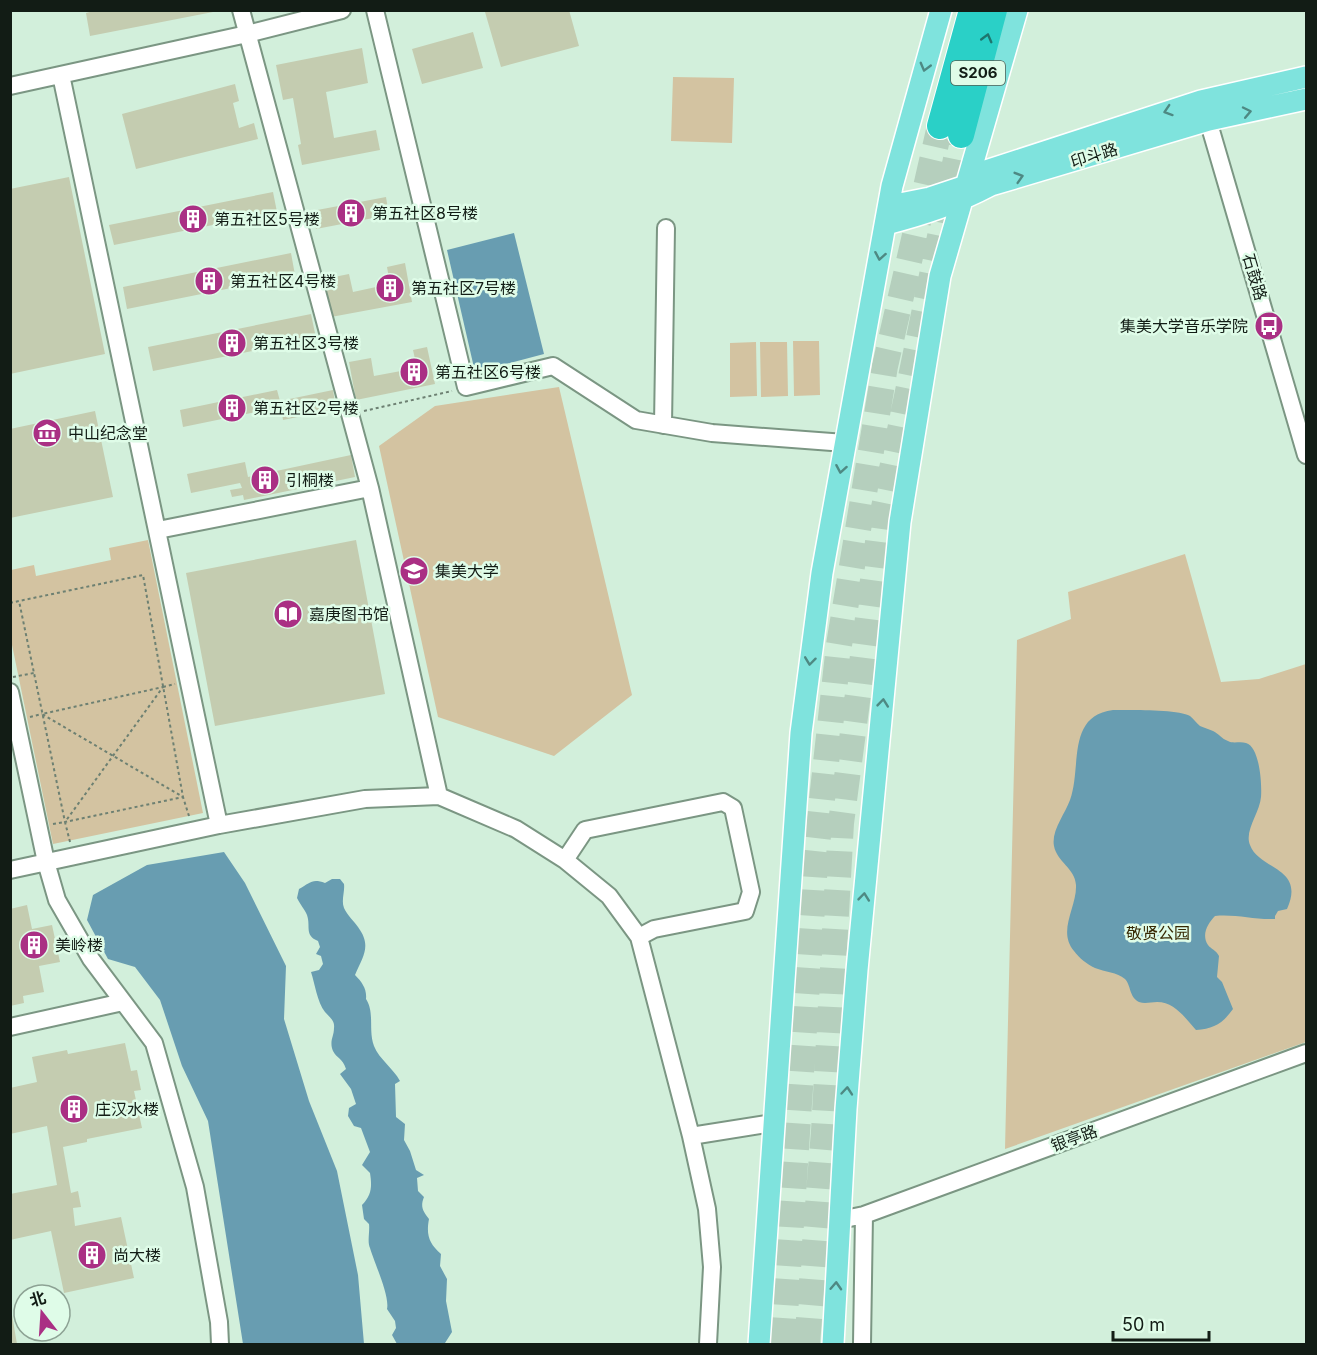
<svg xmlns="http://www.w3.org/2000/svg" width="1317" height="1355" viewBox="0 0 1317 1355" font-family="Inter,'Noto Sans SC',sans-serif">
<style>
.green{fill:#d3c3a1}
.water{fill:#689db1}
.building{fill:#c4ccb0}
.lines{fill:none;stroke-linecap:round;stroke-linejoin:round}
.highway-tunnel{stroke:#b5cfbd;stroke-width:26;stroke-dasharray:26 13;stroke-linecap:butt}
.minor-casing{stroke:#7b9683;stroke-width:20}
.major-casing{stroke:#fff;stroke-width:24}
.highway-casing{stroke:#fff;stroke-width:28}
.path{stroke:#6d8072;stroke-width:2;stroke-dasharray:3 3;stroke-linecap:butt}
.minor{stroke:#fff;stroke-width:16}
.major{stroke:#7fe3dd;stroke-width:21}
.highway{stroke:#2ad0c7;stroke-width:26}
.oneway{stroke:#1e766e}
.oneway2{stroke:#4e8983}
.labels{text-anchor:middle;stroke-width:5;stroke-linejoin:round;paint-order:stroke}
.shield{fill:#dffce8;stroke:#505f54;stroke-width:1.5}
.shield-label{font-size:15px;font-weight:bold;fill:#121c15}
.street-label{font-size:16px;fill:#121c15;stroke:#dffce8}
.poi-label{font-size:16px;fill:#121c15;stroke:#dffce8;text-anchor:start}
.park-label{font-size:16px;fill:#372903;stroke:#dffce8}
</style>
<rect width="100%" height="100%" fill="#d2efdb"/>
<!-- green -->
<path class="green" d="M673,77L734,78L732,143L671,141Z
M793,341H819L820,395L794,396Z
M756,342L757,396L730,397V343Z
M760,342H787L788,396L761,397Z
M559,387L632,695L554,756L438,717L379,446L435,406Z
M148,540L203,813L53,844L11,640V570L34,565L36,576L111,560L109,548Z
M1185,554L1221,682L1259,679L1306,664V1042L1005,1149L1017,640L1071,619L1068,592Z"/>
<!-- water -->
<path class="water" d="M514,233L544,354L475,372L447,250Z
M1113,710C1129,710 1178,709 1190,716C1194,719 1196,723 1200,726C1204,728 1209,729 1213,731C1218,733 1222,739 1228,741C1233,744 1240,741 1246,743C1260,747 1262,785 1261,797C1260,812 1244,831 1250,845C1259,870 1306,867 1287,909L1278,911L1275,916V919C1254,920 1236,914 1215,916C1208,923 1201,935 1208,945C1211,949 1216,950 1219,956L1217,977L1222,982L1233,1009C1223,1023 1214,1029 1196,1030C1185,1018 1175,1002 1157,1002C1151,1002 1145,1004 1139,1002C1129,997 1131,985 1125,979C1117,972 1105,972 1095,968C1087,964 1079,958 1074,951C1057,931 1077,907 1076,885C1075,868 1057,862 1054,846C1051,831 1065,814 1070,800C1082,767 1066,716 1113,710Z
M224,852L245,883L286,966L284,1019L309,1101L337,1171L358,1275L364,1344H243L208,1121L182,1066L160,1000L135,967L108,959L87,920L93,895L147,865Z
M332,879H340L344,884C345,892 341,900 344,908C347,915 354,921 358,927C372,946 363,956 355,975C362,982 367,989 366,999C375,1013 368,1030 374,1046C379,1059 393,1068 400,1081L395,1084L396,1117L405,1124L404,1140L410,1151L416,1170L424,1175L417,1178L418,1191L424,1197C420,1207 423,1211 429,1219C426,1235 429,1243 441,1254L440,1266L447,1279L446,1301L452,1332L445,1343L397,1344L392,1335L396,1328L395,1321L387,1309C390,1296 374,1262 370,1248C367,1242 370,1231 369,1224L364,1219L362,1205C372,1195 372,1186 370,1173L362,1165L370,1152L361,1128L354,1126L348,1116L349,1108L356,1104L351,1089L340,1074L346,1069C342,1057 337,1059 333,1051C329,1041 334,1037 334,1028C335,1020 329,1017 325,1012C317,1002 315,984 311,972L319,970L323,964L321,956L316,954L320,947L318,941C304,935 311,927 307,915C305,910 300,904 297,898L299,889C310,883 312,878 325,883Z"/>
<!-- building -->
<path class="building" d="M97,10H213V12L90,36L86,13Z
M491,10H569L579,46L501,67L485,12Z
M473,32L483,68L422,84L412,49Z
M362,48L368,83L326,92L334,138L376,130L380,150L302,165L298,145L301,144L293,98L283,100L276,65Z
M235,84L239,101L233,103L239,128L254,123L258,139L136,169L122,114Z
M69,177L105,354L10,374V189Z
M273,192L277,212L114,245L109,225Z
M386,197L389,215L316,229L312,211Z
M291,253L295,275L127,309L123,287Z
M405,263L412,302L331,317L324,279L349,274L353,292L390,284L387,267Z
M311,314L316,338L153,371L148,347Z
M427,347L435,384L356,400L349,362L371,358L374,376L417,368L413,350Z
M277,390L280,401L333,390L336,409L283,420L281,407L183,427L180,410Z
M95,411L113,497L10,518V429Z
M351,455L355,477L244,500L243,495L232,497L230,490L242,488L240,483L191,493L187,474L245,462L248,477Z
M356,540L385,694L215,726L186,573Z
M27,905L32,929L52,925L60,962L39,966L44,992L23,996L24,1003L10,1006V909Z
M125,1043L131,1071L137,1070L141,1090L134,1091L142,1128L87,1139V1142L63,1147L71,1193L78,1191L81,1207L73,1208L75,1226L121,1217L134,1278L64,1293L51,1231L10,1240V1194L57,1185L47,1126L10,1134V1088L37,1082L32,1057L67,1050L68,1054Z
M10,1315H12L17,1344H10Z"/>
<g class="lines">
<!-- highway-tunnel -->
<path class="highway-tunnel" d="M783,1344L815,863L839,645L885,366L940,126
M807,1344L824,1131L841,823L880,527L961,135"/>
<!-- minor casing -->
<g class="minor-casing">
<path id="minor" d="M241,10L370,488L439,796
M375,10L466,387L553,366L636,420L712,433L845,443
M61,75L219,825
M10,86L247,34L342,10
M1205,110L1306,455
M663,425L666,228
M158,530L370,488
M10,692L46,862L57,900L91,959L154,1043L195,1187L219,1322L220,1344
M565,860L585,830L723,802L733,808L751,892L745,911L654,929L639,937
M10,870L219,825L365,799L439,796L516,829L565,860L609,896L639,937L691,1136L707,1209L712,1267L708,1344
M10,1027L123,1002
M691,1136L773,1123
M840,1220L864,1215L1306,1053
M862,1344L864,1215"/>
</g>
<!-- major casing -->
<g class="major-casing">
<path id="major" d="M890,206L930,198L966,186L986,171L1201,101L1306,77
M886,224C924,214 955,204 991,185L1209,120L1306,99
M759,1344L801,733L822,573L892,186L941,10
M833,1344L846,1109L857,970L900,522L940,276L1017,10"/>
</g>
<!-- highway casing -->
<g class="highway-casing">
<path id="highway" d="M940,126L972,10
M961,135L994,10"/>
</g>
<!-- path -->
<path class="path" d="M364,411L452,391
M10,603L19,601L143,575L183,797L65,822L19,601
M13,677L34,673
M163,687L175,684
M30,717L42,714
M53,824L65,822
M70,842L65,822L163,687L42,714L183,797L189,816"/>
<!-- minor -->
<use href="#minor" class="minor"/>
<!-- major -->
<use href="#major" class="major"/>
<!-- highway -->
<use href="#highway" class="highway"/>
</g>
<!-- one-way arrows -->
<defs><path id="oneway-chevron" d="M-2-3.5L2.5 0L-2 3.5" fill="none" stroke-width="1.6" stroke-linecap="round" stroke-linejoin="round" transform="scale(1.5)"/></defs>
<use class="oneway" href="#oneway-chevron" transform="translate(987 38) rotate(-75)"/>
<g class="oneway2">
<use href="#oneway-chevron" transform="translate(925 67) rotate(105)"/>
<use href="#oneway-chevron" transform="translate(1168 111) rotate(162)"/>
<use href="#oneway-chevron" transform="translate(1247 112) rotate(-12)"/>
<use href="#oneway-chevron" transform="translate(1019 177) rotate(-17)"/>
<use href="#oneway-chevron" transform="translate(880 256) rotate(100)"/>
<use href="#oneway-chevron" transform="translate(841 469) rotate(100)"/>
<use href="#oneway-chevron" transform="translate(810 661) rotate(97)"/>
<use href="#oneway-chevron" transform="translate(883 703) rotate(-84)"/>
<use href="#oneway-chevron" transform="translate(864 897) rotate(-84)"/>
<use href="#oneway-chevron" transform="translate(847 1091) rotate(-85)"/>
<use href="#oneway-chevron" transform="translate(836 1286) rotate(-87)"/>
</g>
<!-- icons -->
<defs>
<g id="building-disc" transform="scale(1.5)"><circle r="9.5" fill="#aa3084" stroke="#dffce8"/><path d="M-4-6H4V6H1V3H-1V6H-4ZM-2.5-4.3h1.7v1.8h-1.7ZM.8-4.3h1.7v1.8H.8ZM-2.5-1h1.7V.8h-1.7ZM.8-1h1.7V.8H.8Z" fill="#fff"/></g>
<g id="bus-disc" transform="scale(1.5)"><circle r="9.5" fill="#aa3084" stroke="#dffce8"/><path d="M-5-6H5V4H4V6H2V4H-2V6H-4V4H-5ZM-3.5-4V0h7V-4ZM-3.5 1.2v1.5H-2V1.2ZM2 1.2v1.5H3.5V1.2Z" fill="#fff"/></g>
<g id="museum-disc" transform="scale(1.5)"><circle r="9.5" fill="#aa3084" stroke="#dffce8"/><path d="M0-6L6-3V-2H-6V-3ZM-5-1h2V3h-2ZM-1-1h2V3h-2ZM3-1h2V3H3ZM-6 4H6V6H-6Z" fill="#fff"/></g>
<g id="university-disc" transform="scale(1.5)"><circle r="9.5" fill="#aa3084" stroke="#dffce8"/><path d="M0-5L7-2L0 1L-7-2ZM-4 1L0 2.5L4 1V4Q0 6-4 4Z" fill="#fff"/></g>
<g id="library-disc" transform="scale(1.5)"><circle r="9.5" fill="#aa3084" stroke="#dffce8"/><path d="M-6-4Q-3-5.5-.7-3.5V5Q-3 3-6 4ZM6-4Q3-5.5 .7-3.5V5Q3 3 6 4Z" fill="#fff"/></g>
</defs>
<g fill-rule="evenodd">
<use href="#building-disc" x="351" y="213"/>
<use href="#building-disc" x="193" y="219"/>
<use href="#building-disc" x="209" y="281"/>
<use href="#building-disc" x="390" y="288"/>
<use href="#bus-disc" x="1269" y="326"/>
<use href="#building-disc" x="232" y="343"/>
<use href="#building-disc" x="414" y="372"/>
<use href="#building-disc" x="232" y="408"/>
<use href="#museum-disc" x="47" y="433"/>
<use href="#building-disc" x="265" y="480"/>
<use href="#university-disc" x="414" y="571"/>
<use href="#library-disc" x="288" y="614"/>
<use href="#building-disc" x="34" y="945"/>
<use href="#building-disc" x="74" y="1109"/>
<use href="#building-disc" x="92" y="1255"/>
</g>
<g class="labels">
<!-- shield labels -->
<rect class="shield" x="951" y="61" width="54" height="24" rx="4.5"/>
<g class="shield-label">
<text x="978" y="78">S206</text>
</g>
<!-- street labels -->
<g class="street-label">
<text transform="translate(1094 155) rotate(-17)" y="6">印斗路</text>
<text transform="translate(1255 277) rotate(74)" y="6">石鼓路</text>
<text transform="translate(1074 1138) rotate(-20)" y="6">银亭路</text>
</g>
<!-- poi labels -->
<g class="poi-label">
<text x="372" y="219">第五社区8号楼</text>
<text x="214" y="225">第五社区5号楼</text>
<text x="230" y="287">第五社区4号楼</text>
<text x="411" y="294">第五社区7号楼</text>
<text x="1248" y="332" text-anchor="end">集美大学音乐学院</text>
<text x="253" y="349">第五社区3号楼</text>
<text x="435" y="378">第五社区6号楼</text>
<text x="253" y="414">第五社区2号楼</text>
<text x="68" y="439">中山纪念堂</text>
<text x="286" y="486">引桐楼</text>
<text x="435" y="577">集美大学</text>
<text x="309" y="620">嘉庚图书馆</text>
<text x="55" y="951">美岭楼</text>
<text x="95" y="1115">庄汉水楼</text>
<text x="113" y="1261">尚大楼</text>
</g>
<!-- park labels -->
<g class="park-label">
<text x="1158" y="939">敬贤公园</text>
</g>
</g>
<!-- border -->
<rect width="1317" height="1355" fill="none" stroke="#121c15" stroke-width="24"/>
<!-- north arrow -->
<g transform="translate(42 1313) rotate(343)"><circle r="28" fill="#dffce8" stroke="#8da294" stroke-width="1.5"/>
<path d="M0-4.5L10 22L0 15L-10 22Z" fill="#aa3084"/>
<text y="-9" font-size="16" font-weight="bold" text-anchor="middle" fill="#121c15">北</text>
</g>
<!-- scale -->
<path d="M1113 1331v9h96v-9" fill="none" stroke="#121c15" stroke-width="3"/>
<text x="1122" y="1331" font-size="18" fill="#121c15" stroke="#dffce8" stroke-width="4.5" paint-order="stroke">50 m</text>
</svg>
